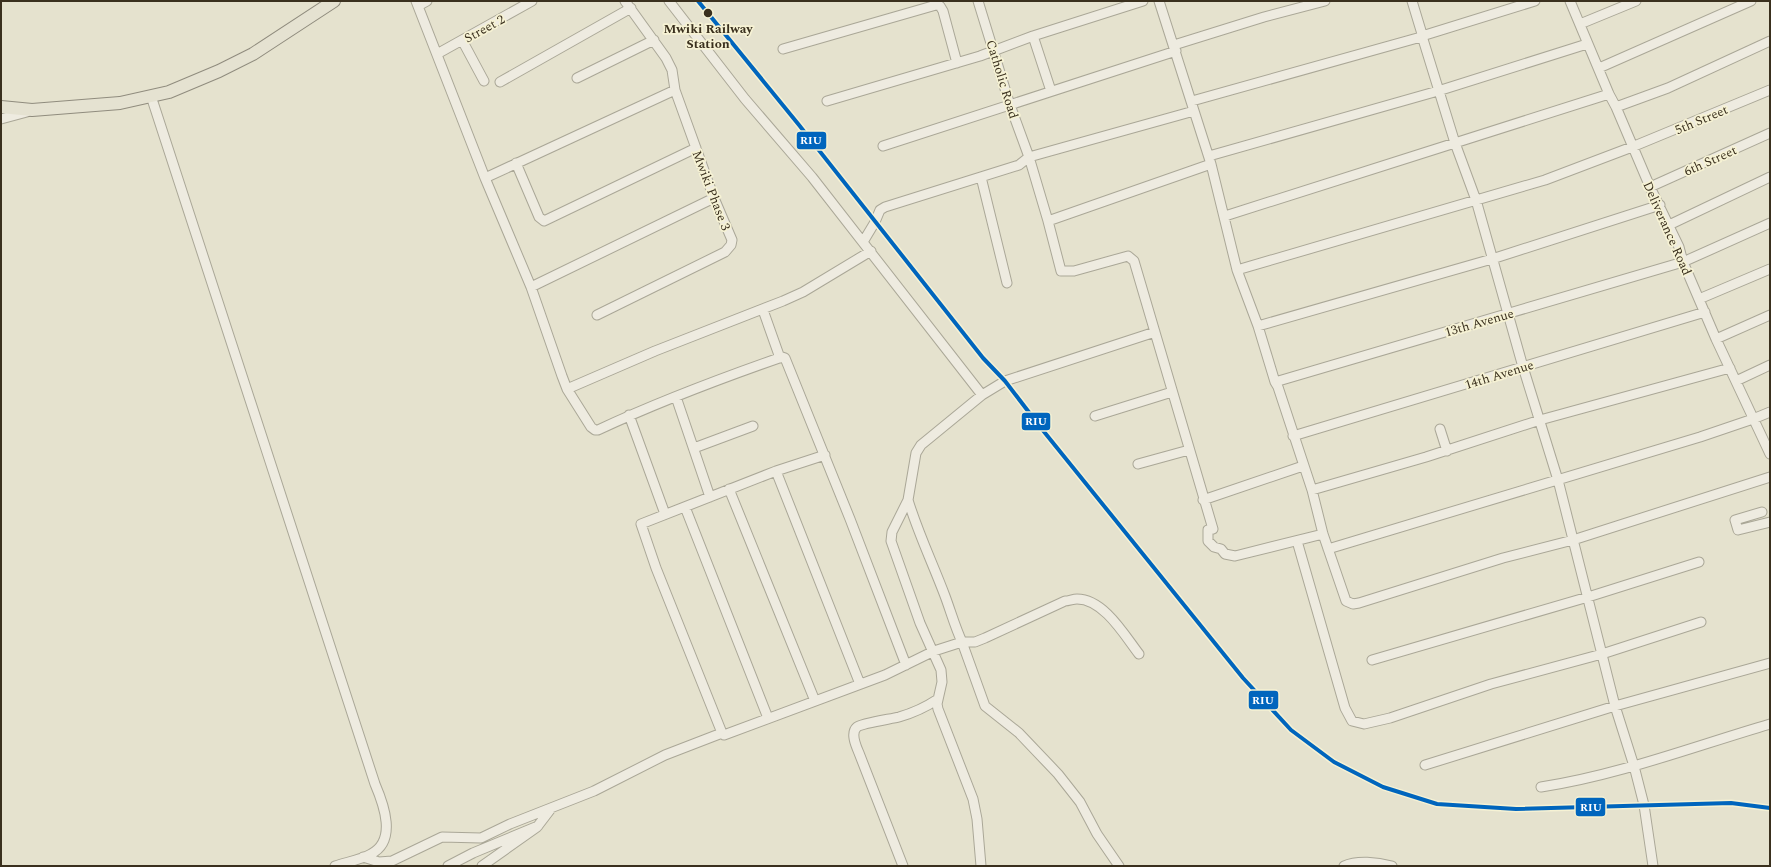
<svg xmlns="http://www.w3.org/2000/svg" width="1771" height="867" viewBox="0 0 1771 867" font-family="Spectral,serif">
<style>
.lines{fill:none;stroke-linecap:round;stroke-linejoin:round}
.minor-casing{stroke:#aaa797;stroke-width:11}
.major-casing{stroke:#908c7e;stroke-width:14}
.minor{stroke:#eeebe0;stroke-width:9}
.major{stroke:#e5e2d1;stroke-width:12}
.rail-1-casing{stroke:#f6f2d4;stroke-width:7}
.rail-1{stroke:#0065bd;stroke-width:4}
.stop-dot{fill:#3a301e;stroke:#f6f2d4;stroke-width:1.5}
.labels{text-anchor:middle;stroke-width:3.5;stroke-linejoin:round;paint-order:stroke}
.street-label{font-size:13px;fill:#3a301e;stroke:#f6f2d4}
.stop-label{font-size:13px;font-weight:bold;fill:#3a301e;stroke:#f6f2d4}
.line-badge{stroke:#f6f2d4;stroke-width:1.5}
.badge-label{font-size:11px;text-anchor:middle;font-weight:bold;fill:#fff}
</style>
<rect width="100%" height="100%" fill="#e5e2ce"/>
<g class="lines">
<!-- minor casing -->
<g class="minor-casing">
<path id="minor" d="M416,1L485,178L531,287L562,376L567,389L591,427L595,430H598C658,402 719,379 782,357L785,358L850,519L906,665
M669,1L745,99L812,177L982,395
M978,1L1010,105L1029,157L1048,221L1061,271H1074L1128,256L1134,261L1213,529L1208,530V541L1214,547L1221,549L1225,554L1235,556L1323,534
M1159,1L1211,164L1237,270L1258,326L1275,382L1278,387L1312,490L1323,534L1346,601L1353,604L1359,603L1503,558L1573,540L1770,477
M1535,1L1422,36L1455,143L1476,200L1523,367L1558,480L1615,706L1634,766L1644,805L1653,866
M1570,1L1609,94L1616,107L1650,187L1679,247L1683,262L1716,339L1770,454
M418,6L427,1
M1580,24L1636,1
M1033,36L1051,91
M462,40L484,81
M1174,45L1264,17L1325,1
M783,49L936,5L940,6L943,11L957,63
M437,54L532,1
M1599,68L1751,1
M577,78L654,40
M500,82L631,8
M151,96L375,784C384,805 397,841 371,854C360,860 347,862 335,866
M827,101L980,56L1033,36L1143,1
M1192,101L1421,37L1422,34L1412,1
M1616,107L1668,88L1770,41
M1,119L27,112
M883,146L1176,51
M1209,156L1438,91L1587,44
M516,163L539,217L544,221L696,148
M981,177L1007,283
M485,178L675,90
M1650,187L1770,133
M1225,216L1609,94
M1048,221L1211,164
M1669,225L1770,177
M863,242L875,222L880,210L885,207L1019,165L1029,157L1194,111
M1237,270L1545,180L1632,147L1770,90
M531,287L714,198
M1699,299L1770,269
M763,310L780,358
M597,315L725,252L731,245L732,240L714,198L675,90L672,70L666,58L625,1
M1258,326L1492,259L1660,205
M1716,339L1770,315
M1736,381L1770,365
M1275,382L1683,262L1770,223
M567,389L655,351L783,301L803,292L871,251
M676,397L710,497
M629,415L665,514
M1095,416L1172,392
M1440,429L1447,451
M1293,436L1705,312
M694,448L753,426
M825,455L776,471L641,524L656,568L722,733L724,735L885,675L934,651L962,642L985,706L1019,733L1058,774L1080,802L1097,834L1119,866
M1138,464L1189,450
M776,471L860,684
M729,489L815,701
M1312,490L1426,457L1540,420L1730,368
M908,500C918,533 933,564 945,596C951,612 955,627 962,642H975L985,638L1065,601C1069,601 1073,599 1077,599C1104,599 1125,636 1139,654
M1203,500L1303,466
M685,507L768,718
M1762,512L1735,520L1738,530L1770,522
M1297,541L1345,708L1352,721L1364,724L1390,718L1491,684L1602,654L1701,622
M1328,549L1700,437L1753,419L1770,412
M1372,660L1588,597L1699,562
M1425,765L1615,706L1770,663
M1541,787C1619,775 1695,746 1770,724
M363,857L379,862L392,861L442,837L481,838L510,824L594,791L665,755L722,733
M448,866L473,853L538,826
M482,866L537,827L550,810
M903,866L859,753C856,746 850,733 857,727C862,723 891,719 899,717C913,713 926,707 938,699
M981,866L977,819L973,799L938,709L937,704L942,682L941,670L920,623L891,541L892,532L908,500L916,453L921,445L982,395L1005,381L1155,332
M1344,866C1357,860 1377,862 1392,866"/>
</g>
<!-- major casing -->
<g class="major-casing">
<path id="major" d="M1,107L32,110L120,103L169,92L219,71L253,54L334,1"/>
</g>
<!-- minor -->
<use href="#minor" class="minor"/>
<!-- major -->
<use href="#major" class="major"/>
<!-- rail-1 casing -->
<g class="rail-1-casing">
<path id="rail-1" d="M698,1L799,125L983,358L1005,381L1041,428L1243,678L1291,730L1334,762L1383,787L1437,804L1516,809L1731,803L1770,808"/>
</g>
<!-- rail-1 -->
<use href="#rail-1" class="rail-1"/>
</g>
<!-- markers -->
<circle class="stop-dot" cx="708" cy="13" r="5"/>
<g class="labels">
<!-- street labels -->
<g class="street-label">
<text transform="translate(484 28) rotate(-29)" y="5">Street 2</text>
<text transform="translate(1003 79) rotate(73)" y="5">Catholic Road</text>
<text transform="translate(1701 119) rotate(-23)" y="5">5th Street</text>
<text transform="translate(1710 160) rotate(-24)" y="5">6th Street</text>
<text transform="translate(712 190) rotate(69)" y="5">Mwiki Phase 3</text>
<text transform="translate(1668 228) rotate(66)" y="5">Deliverance Road</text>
<text transform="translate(1479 322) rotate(-16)" y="5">13th Avenue</text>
<text transform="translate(1499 374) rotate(-17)" y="5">14th Avenue</text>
</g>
<!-- stop labels -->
<g class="stop-label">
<text x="708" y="33">Mwiki Railway<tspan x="708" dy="15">Station</tspan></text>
</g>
</g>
<g class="line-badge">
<rect x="796" y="131" width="31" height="19" rx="4" fill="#0065bd"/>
<rect x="1021" y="412" width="30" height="19" rx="4" fill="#0065bd"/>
<rect x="1248" y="690" width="31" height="20" rx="4" fill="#0065bd"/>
<rect x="1575" y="797" width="31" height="20" rx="4" fill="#0065bd"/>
</g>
<g class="badge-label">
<text x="811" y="144">RIU</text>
<text x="1036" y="425">RIU</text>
<text x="1263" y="704">RIU</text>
<text x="1591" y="811">RIU</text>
</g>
<!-- border -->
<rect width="1771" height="867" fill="none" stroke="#3a301e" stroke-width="4"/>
</svg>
